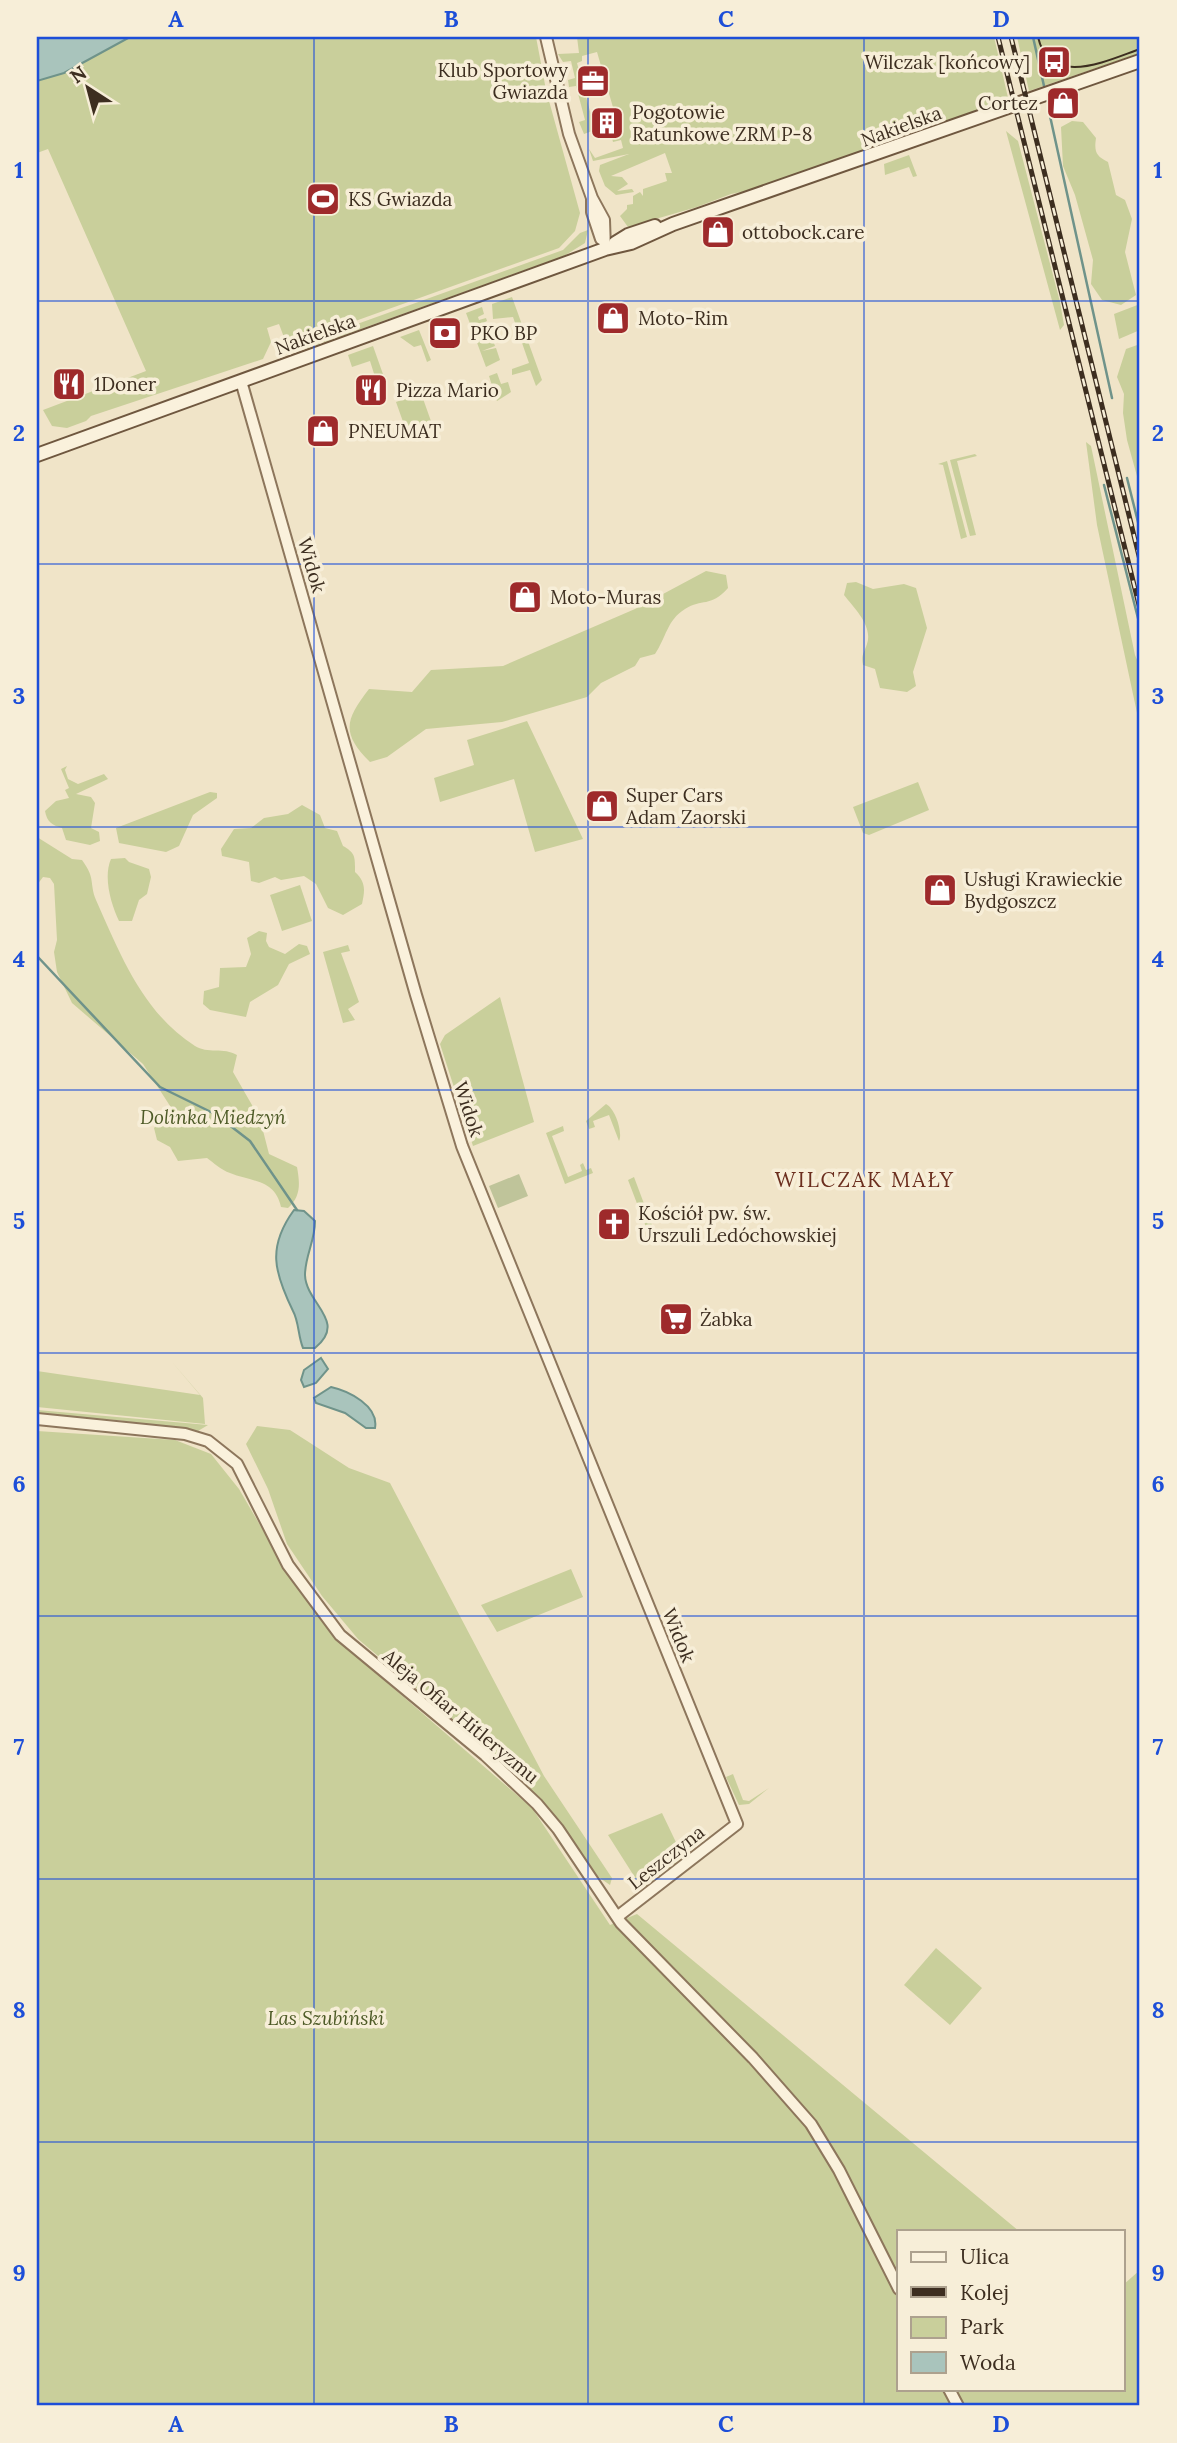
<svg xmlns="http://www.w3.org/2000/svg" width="1177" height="2443" viewBox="0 0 1177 2443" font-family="Lora,serif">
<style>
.green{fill:#c9cf9b}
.cemetery{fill:#bfc49a}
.water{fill:#a9c4bc;stroke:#6f938a;stroke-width:2}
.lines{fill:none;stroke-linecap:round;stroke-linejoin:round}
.stream{stroke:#6f938a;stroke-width:2.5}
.tertiary-casing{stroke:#8d765c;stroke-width:14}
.secondary-casing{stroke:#6f573f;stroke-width:16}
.tertiary{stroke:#faf1dc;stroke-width:10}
.secondary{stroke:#faf1dc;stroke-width:12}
.tram{stroke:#3d2e20;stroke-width:2}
.rail-casing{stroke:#3d2e20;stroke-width:5}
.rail{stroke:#f7eed8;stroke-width:2.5;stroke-dasharray:8;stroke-linecap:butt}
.grid{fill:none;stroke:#1d4ed8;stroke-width:2;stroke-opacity:0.55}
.labels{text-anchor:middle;stroke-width:7;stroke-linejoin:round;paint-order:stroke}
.poi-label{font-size:19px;fill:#3d2e20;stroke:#f7eed8;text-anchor:start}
.street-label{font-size:19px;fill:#3d2e20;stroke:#f7eed8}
.park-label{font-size:19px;font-style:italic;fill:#4d5a26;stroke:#f7eed8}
.neighbourhood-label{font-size:21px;letter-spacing:2px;fill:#6b2e1e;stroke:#f7eed8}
.neatline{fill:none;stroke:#1d4ed8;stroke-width:2.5}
.grid-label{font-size:23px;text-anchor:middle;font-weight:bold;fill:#1d4ed8}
</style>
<rect width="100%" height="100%" fill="#f0e4c8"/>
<!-- green -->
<path class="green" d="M130,37H536L546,90L580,213L575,231L559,248L294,343L285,340L279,324L267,328L271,342L263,359L91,416L86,421L67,428L52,426L43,410L146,371L48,149L37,153V81L64,73Z
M577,37H994L1009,102L756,189L731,194L697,207L628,227L620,216L627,209V205L633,204V196L640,192L643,196V189L667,181L665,173H672L665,153L611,176L622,177L628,184L617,191L632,189L634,192L616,195L605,186L599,171L600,165L629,154L593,161L589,149L595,158L623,148L621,140L613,142L612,138L621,135L597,52L582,56V61L577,63L595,130L584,134L579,122L585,120L576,86L569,87L568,80L575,78L571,61L563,62L558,54L579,53Z
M1017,37H1140V53L1029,91Z
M1072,121L1083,122L1096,138C1094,152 1096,156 1108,162L1116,195L1125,200L1132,219L1125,252L1136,295L1121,305L1102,300L1091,284L1093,260L1075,195L1063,166L1061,127Z
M1006,131L1018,141L1060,302L1064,325L1060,330Z
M909,155L917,176L913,177L909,167L885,175L884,164Z
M588,230L585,243L564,256L305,349L296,346L563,250L580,233Z
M512,297L542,380L536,386L530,370L512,375V369L529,363L513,317L493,319L492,304Z
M1140,304V330L1119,339L1114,314Z
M482,307L484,314L478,317L479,320L486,318L487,321L483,323L488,324L495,346L482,351L496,348L500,360L486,367L466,313Z
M419,330L431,360L427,362L421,345L414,347L400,337Z
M1140,344V487L1127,440L1123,413L1124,394L1117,377L1126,349Z
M373,346L384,377L376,380L370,361L352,367L348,355Z
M497,373L501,384L508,382L511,392L497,401L489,376Z
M421,393L432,424L407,433L396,402Z
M1086,442L1091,446L1135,655L1140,667V727L1097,525Z
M975,454L977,456L957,461L976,535L970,536L950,460Z
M947,461L967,537L961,539L943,465L938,464Z
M706,571L726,575L728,588C710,608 702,598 685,609C667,620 666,638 655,654L640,658L635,666L601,683L587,697L502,722L426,729L387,757L370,762C341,733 345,720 369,689L412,692L431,670L503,666L635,609Z
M856,582L873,589L904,584L916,588L927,628L913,672L916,686L907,692L880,688L875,669L863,665C861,655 864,653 867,644C873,626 855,609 844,595L847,583Z
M527,721L583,839L535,852L514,779L440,802L434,778L474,765L467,740Z
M67,766L65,770L68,779L78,784L104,774L108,779L76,794L91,797L95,803L91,828L99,832L100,841L90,845L66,840L62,828C52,825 47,822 45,811L56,801L69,798L65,790L69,788L61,769Z
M918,782L929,810L869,835L863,833L853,807Z
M210,792L217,793V798L193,815L179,846L166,852L119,843L116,828Z
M302,805L320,815L325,828L337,831L343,846C356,853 355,858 355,872C366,882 365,890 362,904L343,915L328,908L316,884L304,876L281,880L275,877L259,883L251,881L249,862L222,856L221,849L234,829L251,828L264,818L288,814Z
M37,837L72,859L82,860C96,879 89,882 96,900C120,954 143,1013 195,1046C207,1054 224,1047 237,1055L233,1072L260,1119L269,1154L297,1167C300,1184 301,1196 288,1208L281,1207C275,1179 252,1182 230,1173C221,1170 214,1163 207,1158L178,1161L170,1147L157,1140L154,1128L172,1109L143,1064L72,1003L57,972L54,952L57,940L54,884L50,878L43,877L37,885Z
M125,858L129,862L149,869L151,877L147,894L139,900L132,921H119C111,904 103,877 111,859Z
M300,885L312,921L282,931L270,895Z
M259,931L267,933L266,941L269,947L285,954L299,944L307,946L310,954L289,964L278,985L250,1002L246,1017L210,1010L203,1004L204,991L219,987L220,968L246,967L251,954L247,938Z
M348,945L350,951L341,953L359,1002L348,1009L355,1020L343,1023L323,952Z
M500,997L534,1122L473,1146L440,1044L445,1035Z
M606,1104C616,1109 623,1134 619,1141L609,1115L593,1121L595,1127L589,1129L586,1121Z
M563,1126L564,1131L552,1136L568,1177L582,1171L580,1165L583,1163L586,1170L591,1168L593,1173L565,1184L546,1133Z
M634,1177L652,1225L646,1227L628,1180Z
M172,1362L203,1398L205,1424L37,1407V1371L200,1395Z
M37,1410L208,1425L198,1431L116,1420L37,1414Z
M257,1426L290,1430L349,1468L390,1483L544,1776L612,1878L610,1885L597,1876L540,1801L534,1811L610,1925L637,1914L1019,2231H899V2389H1123V2285L1140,2270V2406H37V1431L175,1440L211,1454L239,1489L292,1580L339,1641L533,1809L540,1799L517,1774L358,1639L322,1596L287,1544L268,1489L246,1444Z
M571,1569L583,1597L497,1632L481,1605Z
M733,1774L743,1800L749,1801L769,1788L749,1804L739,1805L726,1777Z
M662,1813L684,1859L647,1887H641L608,1835Z
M936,1948L982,1988L950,2025L904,1985Z"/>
<!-- cemetery -->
<path class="cemetery" d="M519,1174L528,1196L498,1208L489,1186Z"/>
<!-- water -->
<path class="water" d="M37,37H130L64,73L37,81Z
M294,1210L304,1211L315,1221C315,1241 305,1256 305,1275C306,1304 348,1321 315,1348H303C298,1336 299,1322 293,1311C274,1272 267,1247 294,1210Z
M321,1358L328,1369L316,1383L304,1387L301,1380L304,1370Z
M331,1387C349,1391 379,1406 375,1428H366L345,1413L316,1403L314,1398Z"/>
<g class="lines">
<!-- stream -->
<path class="stream" d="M1033,37L1044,86
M1050,116L1112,398
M1127,478L1140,530
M1104,485L1140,626
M1140,628V635
M37,956L160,1087L215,1114L250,1141L297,1210"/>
<!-- tertiary casing -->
<g class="tertiary-casing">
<path id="tertiary" d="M546,37L569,134L592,198L604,220L605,249
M592,198V212L601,239
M241,381L416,995L462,1146L737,1824L617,1917
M37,1419L185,1434L208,1441L237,1464L288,1565L340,1635L485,1755L537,1804L558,1829L621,1923L753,2058L811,2124L839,2170L899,2289
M949,2389L958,2406"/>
</g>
<!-- secondary casing -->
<g class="secondary-casing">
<path id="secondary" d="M615,243L628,235L655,226
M37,455L605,249L631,243L673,224L1140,61"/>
</g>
<!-- tertiary -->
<use href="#tertiary" class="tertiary"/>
<!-- secondary -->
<use href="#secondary" class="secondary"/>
<!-- tram -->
<path class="tram" d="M1038,37C1050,89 1108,60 1140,49"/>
<!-- rail casing -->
<g class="rail-casing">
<path id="rail" d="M998,37L1140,609
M1011,37L1140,560"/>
</g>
<!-- rail -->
<use href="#rail" class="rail"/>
</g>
<!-- grid -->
<path class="grid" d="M314,37V2406M588,37V2406M864,37V2406M37,301H1140M37,564H1140M37,827H1140M37,1090H1140M37,1353H1140M37,1616H1140M37,1879H1140M37,2142H1140"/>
<!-- icons -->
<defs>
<g id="bus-square" transform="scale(1.75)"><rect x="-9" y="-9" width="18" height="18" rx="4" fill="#9e2a2b" stroke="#f7eed8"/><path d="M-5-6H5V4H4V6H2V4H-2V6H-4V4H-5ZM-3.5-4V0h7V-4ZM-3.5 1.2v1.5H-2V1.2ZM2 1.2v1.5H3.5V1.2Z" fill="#fff"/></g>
<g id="office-square" transform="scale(1.75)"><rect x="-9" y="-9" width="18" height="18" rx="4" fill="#9e2a2b" stroke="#f7eed8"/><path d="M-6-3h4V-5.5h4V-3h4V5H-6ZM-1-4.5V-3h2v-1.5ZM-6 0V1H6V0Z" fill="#fff"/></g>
<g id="shop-square" transform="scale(1.75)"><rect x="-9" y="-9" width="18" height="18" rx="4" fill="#9e2a2b" stroke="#f7eed8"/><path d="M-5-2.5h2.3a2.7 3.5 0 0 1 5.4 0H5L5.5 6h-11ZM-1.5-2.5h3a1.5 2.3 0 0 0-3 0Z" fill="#fff"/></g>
<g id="building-square" transform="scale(1.75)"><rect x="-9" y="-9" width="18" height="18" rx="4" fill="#9e2a2b" stroke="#f7eed8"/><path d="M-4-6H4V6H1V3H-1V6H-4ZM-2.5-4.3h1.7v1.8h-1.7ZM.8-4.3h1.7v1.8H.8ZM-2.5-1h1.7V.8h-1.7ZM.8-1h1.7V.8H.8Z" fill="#fff"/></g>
<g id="stadium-square" transform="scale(1.75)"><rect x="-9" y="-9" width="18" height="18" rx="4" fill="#9e2a2b" stroke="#f7eed8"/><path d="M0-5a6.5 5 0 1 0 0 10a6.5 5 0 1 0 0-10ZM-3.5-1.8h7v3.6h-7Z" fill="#fff"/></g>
<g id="bank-square" transform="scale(1.75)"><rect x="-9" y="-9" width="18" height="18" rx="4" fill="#9e2a2b" stroke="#f7eed8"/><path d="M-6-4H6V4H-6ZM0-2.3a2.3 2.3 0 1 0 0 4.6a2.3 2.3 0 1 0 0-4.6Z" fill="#fff"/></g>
<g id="restaurant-square" transform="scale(1.75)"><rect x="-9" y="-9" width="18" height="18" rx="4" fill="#9e2a2b" stroke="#f7eed8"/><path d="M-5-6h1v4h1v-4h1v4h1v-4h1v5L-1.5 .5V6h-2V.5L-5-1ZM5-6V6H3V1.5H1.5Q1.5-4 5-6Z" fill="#fff"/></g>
<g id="church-square" transform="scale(1.75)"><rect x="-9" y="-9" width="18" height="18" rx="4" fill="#9e2a2b" stroke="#f7eed8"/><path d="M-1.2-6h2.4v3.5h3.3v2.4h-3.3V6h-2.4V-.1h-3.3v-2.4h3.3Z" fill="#fff"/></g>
<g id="supermarket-square" transform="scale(1.75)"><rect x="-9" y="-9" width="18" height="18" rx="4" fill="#9e2a2b" stroke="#f7eed8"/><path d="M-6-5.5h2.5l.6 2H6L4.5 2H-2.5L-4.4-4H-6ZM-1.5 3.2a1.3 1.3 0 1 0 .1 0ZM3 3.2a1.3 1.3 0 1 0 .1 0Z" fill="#fff"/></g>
</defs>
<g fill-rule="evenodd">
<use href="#bus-square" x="1054" y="62"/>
<use href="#office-square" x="593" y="81"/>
<use href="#shop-square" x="1063" y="103"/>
<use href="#building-square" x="607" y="123"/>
<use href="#stadium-square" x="323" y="199"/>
<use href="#shop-square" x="718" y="232"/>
<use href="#shop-square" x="613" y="318"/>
<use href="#bank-square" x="445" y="333"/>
<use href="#restaurant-square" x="69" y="384"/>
<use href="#restaurant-square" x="371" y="390"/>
<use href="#shop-square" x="323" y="431"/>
<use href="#shop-square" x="525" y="597"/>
<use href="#shop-square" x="602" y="806"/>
<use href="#shop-square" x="940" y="890"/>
<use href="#church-square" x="614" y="1224"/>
<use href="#supermarket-square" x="676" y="1319"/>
</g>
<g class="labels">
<!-- poi labels -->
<g class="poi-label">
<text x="1030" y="69" text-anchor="end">Wilczak [końcowy]</text>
<text x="568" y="77" text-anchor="end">Klub Sportowy<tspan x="568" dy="22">Gwiazda</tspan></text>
<text x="1038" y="110" text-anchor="end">Cortez</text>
<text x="632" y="119">Pogotowie<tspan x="632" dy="22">Ratunkowe ZRM P-8</tspan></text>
<text x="348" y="206">KS Gwiazda</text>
<text x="742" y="239">ottobock.care</text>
<text x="638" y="325">Moto-Rim</text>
<text x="470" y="340">PKO BP</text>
<text x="94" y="391">1Doner</text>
<text x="396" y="397">Pizza Mario</text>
<text x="348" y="438">PNEUMAT</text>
<text x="550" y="604">Moto-Muras</text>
<text x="626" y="802">Super Cars<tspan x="626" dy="22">Adam Zaorski</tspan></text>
<text x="964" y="886">Usługi Krawieckie<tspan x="964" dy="22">Bydgoszcz</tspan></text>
<text x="638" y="1220">Kościół pw. św.<tspan x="638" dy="22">Urszuli Ledóchowskiej</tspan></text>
<text x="700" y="1326">Żabka</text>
</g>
<!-- street labels -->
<g class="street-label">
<text transform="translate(901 126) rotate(-20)" y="7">Nakielska</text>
<text transform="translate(315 334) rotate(-20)" y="7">Nakielska</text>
<text transform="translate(312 565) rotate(74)" y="7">Widok</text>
<text transform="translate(469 1109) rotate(72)" y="7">Widok</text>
<text transform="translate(679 1635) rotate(68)" y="7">Widok</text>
<text transform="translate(461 1716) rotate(40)" y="7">Aleja Ofiar Hitleryzmu</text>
<text transform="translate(666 1857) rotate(-38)" y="7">Leszczyna</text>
</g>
<!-- park labels -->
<g class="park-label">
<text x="213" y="1124">Dolinka Miedzyń</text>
<text x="326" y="2025">Las Szubiński</text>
</g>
<!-- neighbourhood labels -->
<g class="neighbourhood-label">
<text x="865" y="1187">WILCZAK MAŁY</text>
</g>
</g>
<!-- border -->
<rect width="1177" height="2443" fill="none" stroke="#f7eed8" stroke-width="77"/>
<!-- legend -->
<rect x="897" y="2230" width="228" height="161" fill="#f7eed8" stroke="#ada18e" stroke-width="2"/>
<rect x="911" y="2252" width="35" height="10" fill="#faf1dc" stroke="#ada18e" stroke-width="2"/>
<text x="960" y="2264" font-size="21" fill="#3d2e20">Ulica</text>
<rect x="911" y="2287" width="35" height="10" fill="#3d2e20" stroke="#ada18e" stroke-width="2"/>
<text x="960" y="2300" font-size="21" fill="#3d2e20">Kolej</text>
<rect x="911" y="2317" width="35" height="21" fill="#c9cf9b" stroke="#ada18e" stroke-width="2"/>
<text x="960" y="2334" font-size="21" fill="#3d2e20">Park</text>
<rect x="911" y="2352" width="35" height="21" fill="#a9c4bc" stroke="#ada18e" stroke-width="2"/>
<text x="960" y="2370" font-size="21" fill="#3d2e20">Woda</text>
<!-- north arrow -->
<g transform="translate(88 88) rotate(324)" stroke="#f7eed8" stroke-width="5" paint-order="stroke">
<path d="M0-5L12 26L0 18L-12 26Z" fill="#3d2e20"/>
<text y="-10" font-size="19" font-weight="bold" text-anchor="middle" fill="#3d2e20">N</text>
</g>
<rect x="38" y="38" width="1100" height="2366" class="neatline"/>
<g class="grid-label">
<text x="176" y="27">A</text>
<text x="451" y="27">B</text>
<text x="726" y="27">C</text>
<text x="1001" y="27">D</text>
<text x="19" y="178">1</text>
<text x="1158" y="178">1</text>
<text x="19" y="441">2</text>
<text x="1158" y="441">2</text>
<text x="19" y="704">3</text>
<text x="1158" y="704">3</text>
<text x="19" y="967">4</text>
<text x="1158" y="967">4</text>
<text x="19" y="1229">5</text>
<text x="1158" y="1229">5</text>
<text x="19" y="1492">6</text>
<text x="1158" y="1492">6</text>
<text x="19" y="1755">7</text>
<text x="1158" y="1755">7</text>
<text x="19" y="2018">8</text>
<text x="1158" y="2018">8</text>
<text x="19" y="2281">9</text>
<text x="1158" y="2281">9</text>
<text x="176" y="2432">A</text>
<text x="451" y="2432">B</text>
<text x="726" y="2432">C</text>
<text x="1001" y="2432">D</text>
</g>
</svg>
